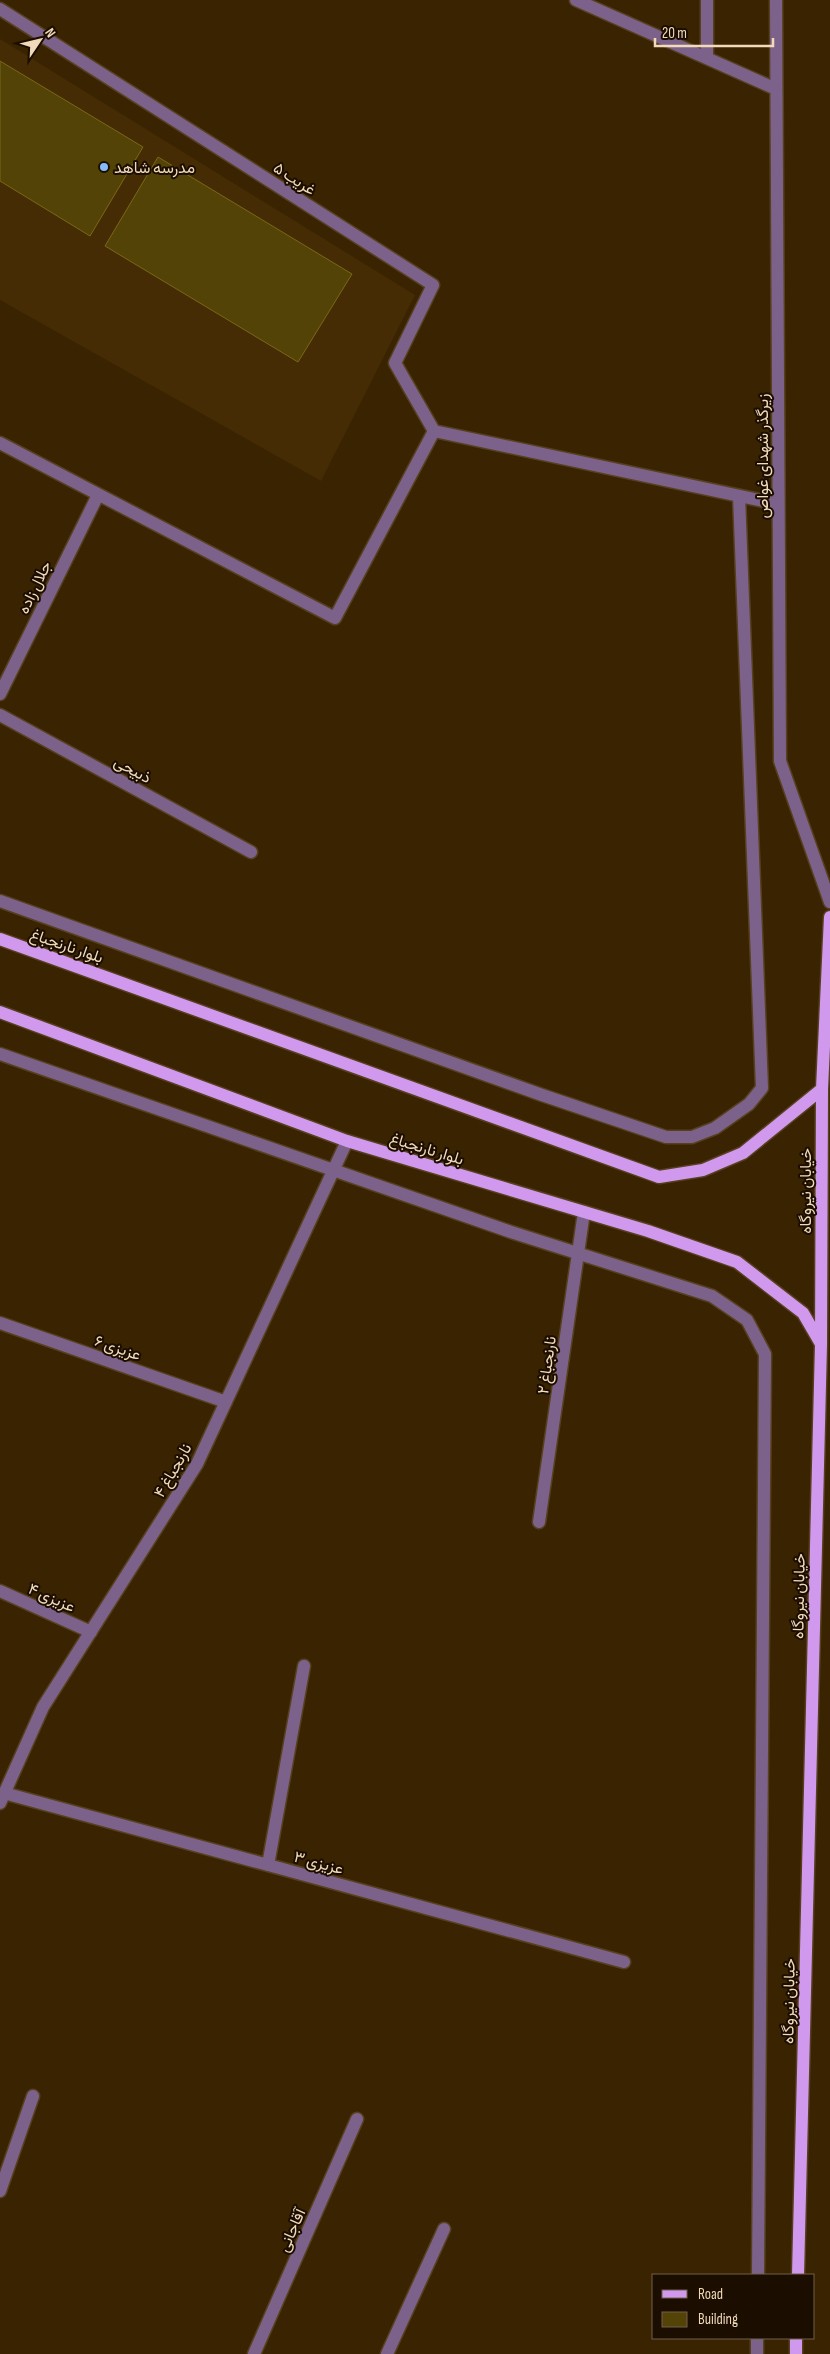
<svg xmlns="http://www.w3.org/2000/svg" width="830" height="2354" viewBox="0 0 830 2354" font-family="'Sofia Sans Condensed',Vazirmatn,sans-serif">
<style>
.built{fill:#452c04}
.building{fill:#534306;stroke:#7c6717}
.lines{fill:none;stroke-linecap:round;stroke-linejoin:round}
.minor-casing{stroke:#57401f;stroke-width:15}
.major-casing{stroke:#57401f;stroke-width:15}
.minor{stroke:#7c628b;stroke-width:12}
.major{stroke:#d199ee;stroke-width:12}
.poi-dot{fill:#85bbfb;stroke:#1b0e00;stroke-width:2}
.labels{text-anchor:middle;stroke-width:4;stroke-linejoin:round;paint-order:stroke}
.poi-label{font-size:16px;fill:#f1d9ba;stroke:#1b0e00;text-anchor:start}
.street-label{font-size:16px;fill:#f1d9ba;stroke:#1b0e00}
</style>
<rect width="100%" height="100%" fill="#3a2301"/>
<!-- built -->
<path class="built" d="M0,39L415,295L321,481L0,300Z"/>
<!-- building -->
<path class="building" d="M0,61L143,147L90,236L0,181Z
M158,157L352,274L298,362L105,246Z"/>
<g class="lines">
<!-- minor casing -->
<g class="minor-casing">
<path id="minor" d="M576,0L776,89
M776,0L780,761L830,902
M0,9L433,285L395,363L434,431
M707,58V0
M434,431L778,504
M0,443L335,618L434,431
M0,694L98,495
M0,715L251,852
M0,901L542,1095L666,1137H692L715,1128L749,1104L762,1088L739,496
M0,1054L511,1232L712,1296L747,1320L765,1354L758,2275
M0,1323L226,1402
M539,1522L584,1212
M0,1591L91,1632
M4,1793L624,1962
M0,1803L43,1707L197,1464L347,1141
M268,1865L304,1666
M0,2191L33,2096
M254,2354L357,2119
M387,2354L444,2229
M757,2354V2338"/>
</g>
<!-- major casing -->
<g class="major-casing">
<path id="major" d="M0,939L659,1177L703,1170L743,1153L822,1089
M0,1012L347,1141L648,1231L737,1262L803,1313L821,1344
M798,2275L821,1344L822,1089L830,917
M796,2354V2338"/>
</g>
<!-- minor -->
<use href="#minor" class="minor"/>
<!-- major -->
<use href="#major" class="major"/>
</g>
<!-- markers -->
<circle class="poi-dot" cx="104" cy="167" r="5"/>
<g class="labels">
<!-- poi labels -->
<g class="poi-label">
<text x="114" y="173">مدرسه شاهد</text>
</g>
<!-- street labels -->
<g class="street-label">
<text transform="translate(295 178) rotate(33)" y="6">غریب ۵</text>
<text transform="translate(762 456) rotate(-90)" y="6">زیرگذر شهدای غواص</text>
<text transform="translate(34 587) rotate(-64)" y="6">جلال زاده</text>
<text transform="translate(133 769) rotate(29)" y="6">ذبیحی</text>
<text transform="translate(67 945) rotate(19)" y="6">بلوار نارنجباغ</text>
<text transform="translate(427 1148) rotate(17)" y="6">بلوار نارنجباغ</text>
<text transform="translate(805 1191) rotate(-90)" y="6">خیابان نیروگاه</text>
<text transform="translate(118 1347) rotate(19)" y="6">عزیزی ۶</text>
<text transform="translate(546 1365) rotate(-82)" y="6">نارنجباغ ۲</text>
<text transform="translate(172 1470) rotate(-60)" y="6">نارنجباغ ۴</text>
<text transform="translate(798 1596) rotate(-89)" y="6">خیابان نیروگاه</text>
<text transform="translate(52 1597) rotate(24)" y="6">عزیزی ۴</text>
<text transform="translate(319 1862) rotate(15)" y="6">عزیزی ۳</text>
<text transform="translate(788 2001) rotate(-89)" y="6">خیابان نیروگاه</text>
<text transform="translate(291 2230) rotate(-66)" y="6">آقاجانی</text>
</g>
</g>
<!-- legend -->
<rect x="652" y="2274" width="162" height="65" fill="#1b0e00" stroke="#715f4a"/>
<rect x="662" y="2290" width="25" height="8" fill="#d199ee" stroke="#715f4a"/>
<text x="698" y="2299" font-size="15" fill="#f1d9ba">Road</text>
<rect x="662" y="2312" width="25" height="15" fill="#534306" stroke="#715f4a"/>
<text x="698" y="2324" font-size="15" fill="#f1d9ba">Building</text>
<!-- north arrow -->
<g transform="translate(40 40) rotate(55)" stroke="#1b0e00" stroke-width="4" paint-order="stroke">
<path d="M0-4L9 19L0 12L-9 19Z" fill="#f1d9ba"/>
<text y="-8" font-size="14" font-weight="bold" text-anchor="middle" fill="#f1d9ba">N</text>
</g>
<!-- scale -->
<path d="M655 38v8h118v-8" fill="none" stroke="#f1d9ba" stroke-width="2.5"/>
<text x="662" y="38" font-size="15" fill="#f1d9ba" stroke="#1b0e00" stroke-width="4" paint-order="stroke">20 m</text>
</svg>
